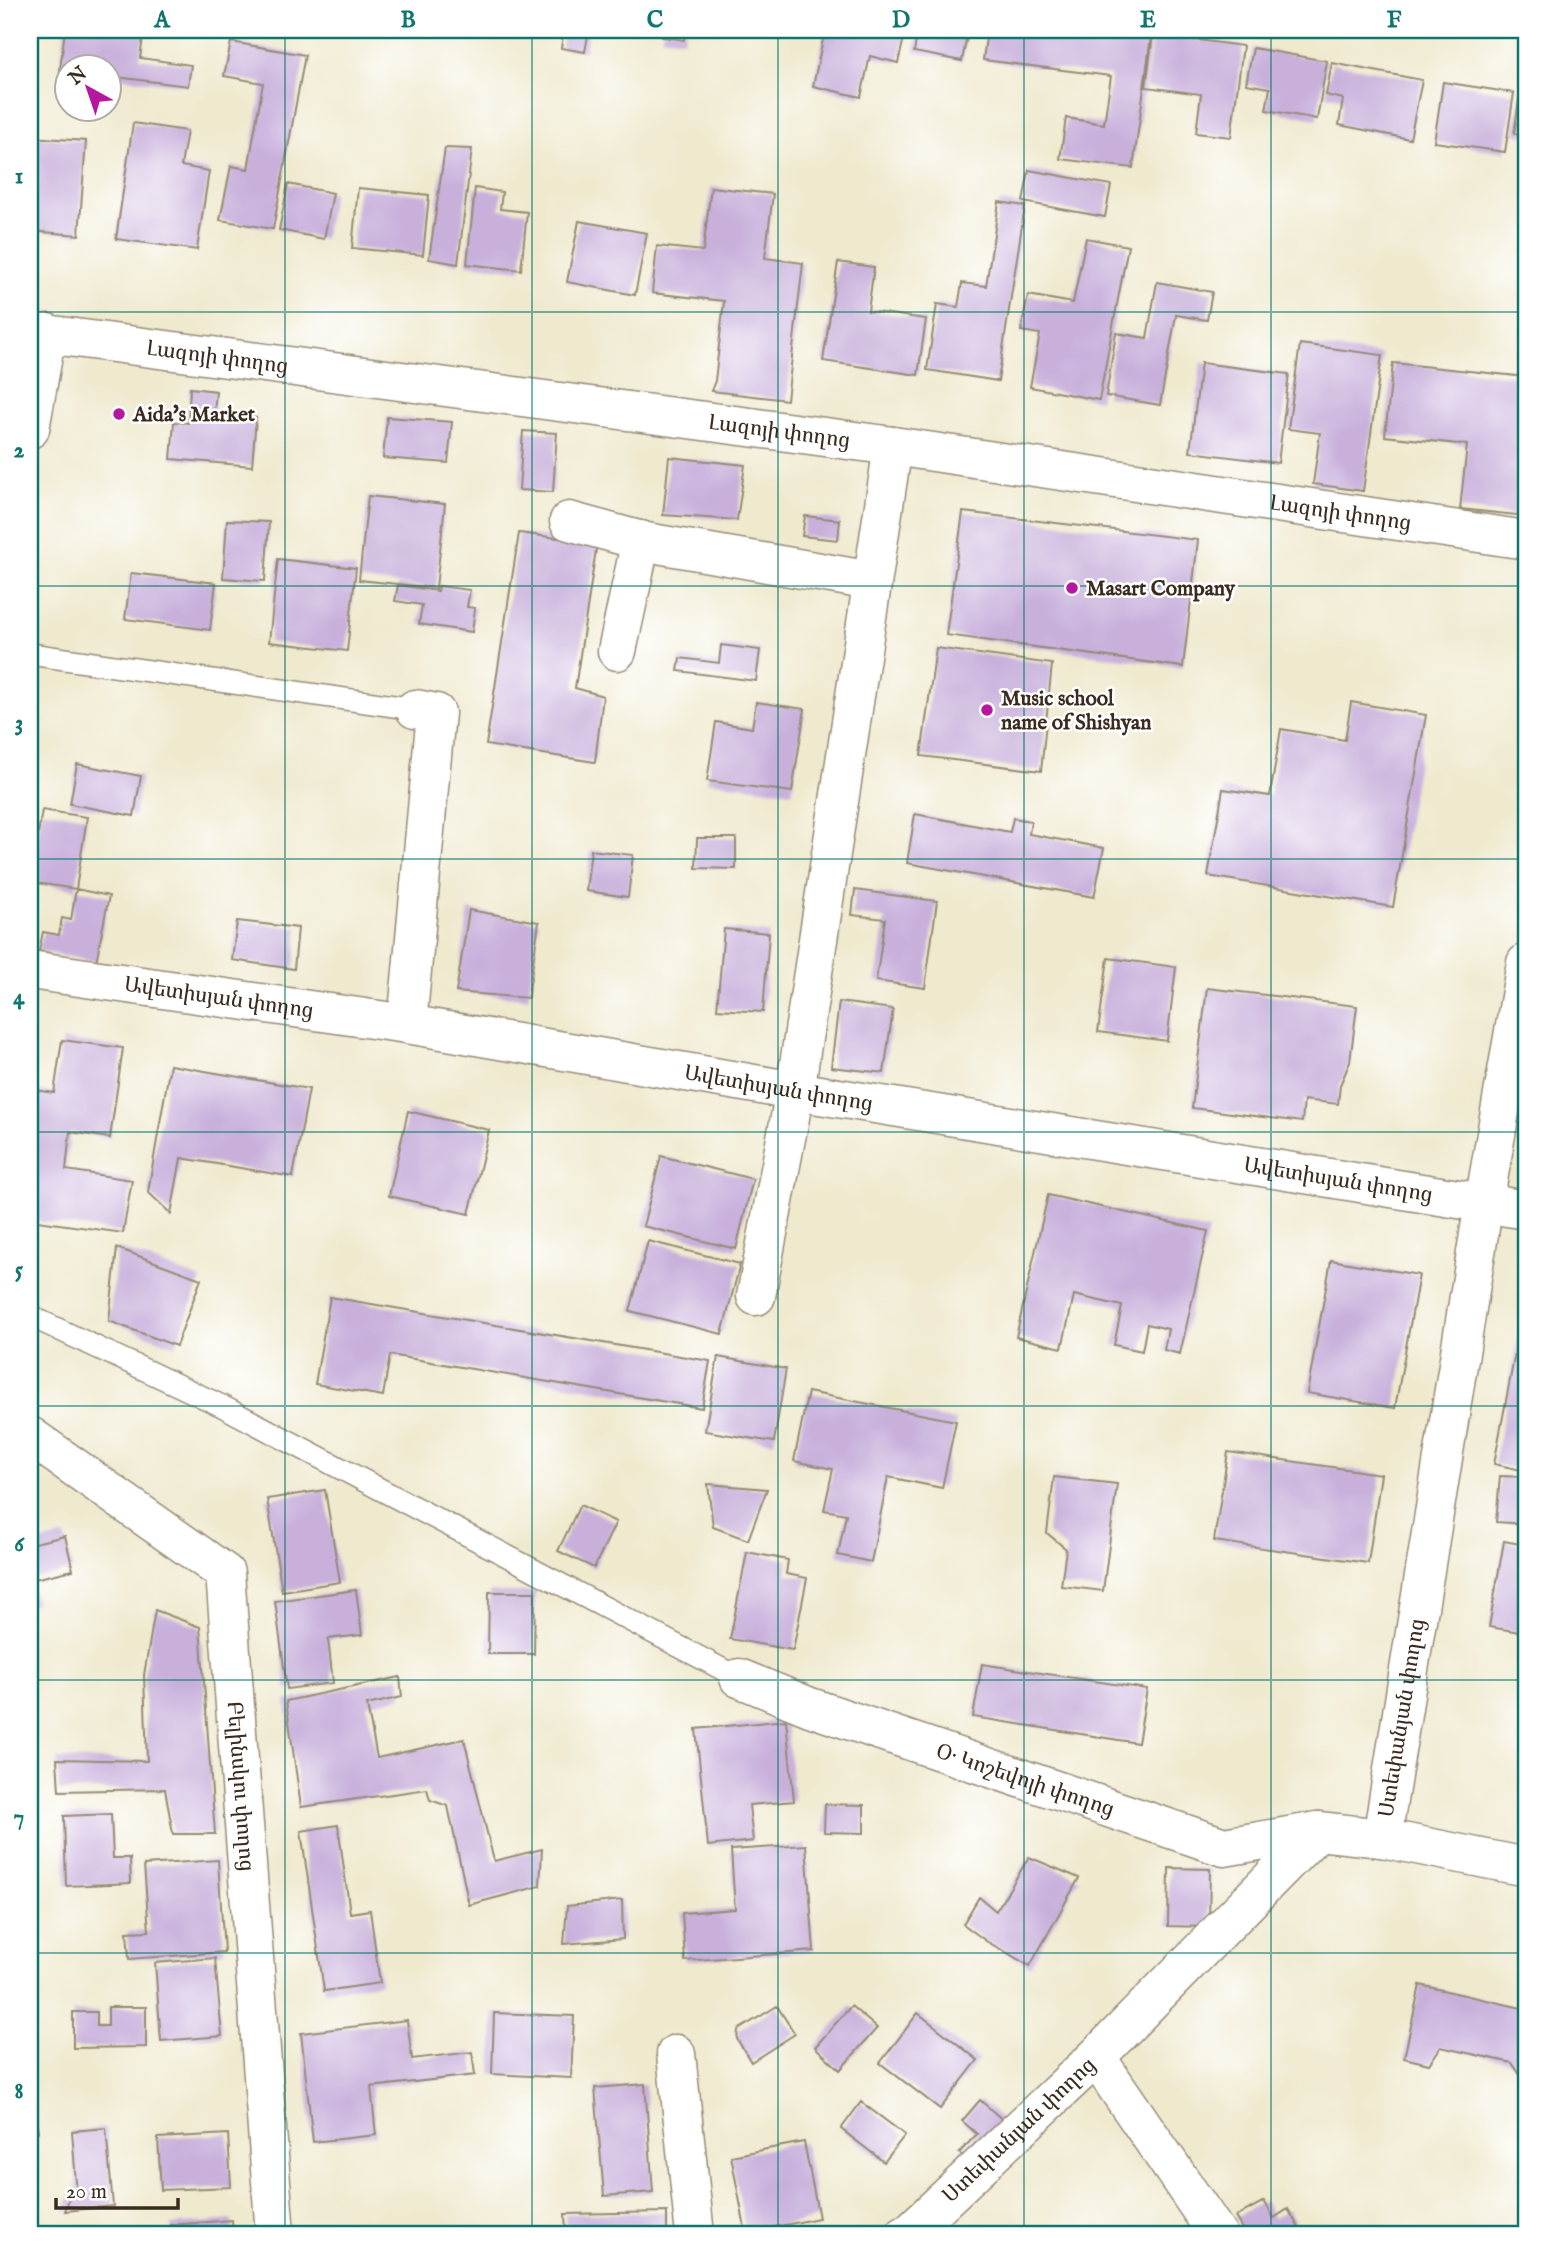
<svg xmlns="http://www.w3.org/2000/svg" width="1556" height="2265" viewBox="0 0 1556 2265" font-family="'IM FELL English','Noto Serif Armenian',serif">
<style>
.building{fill:#c8b0db}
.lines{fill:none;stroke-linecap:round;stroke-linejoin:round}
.service-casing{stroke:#958a76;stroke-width:24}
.minor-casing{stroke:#958a76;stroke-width:41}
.tertiary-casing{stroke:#958a76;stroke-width:41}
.service{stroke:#fff;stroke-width:21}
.minor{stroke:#fff;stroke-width:38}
.tertiary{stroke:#fff;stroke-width:38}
.grid{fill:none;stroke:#0f766e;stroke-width:2;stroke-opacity:0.55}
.poi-dot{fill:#b5179e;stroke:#fff;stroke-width:2.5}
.labels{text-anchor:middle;stroke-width:5;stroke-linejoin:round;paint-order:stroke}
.street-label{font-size:21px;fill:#3b2a1e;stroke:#fff}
.poi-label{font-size:21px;font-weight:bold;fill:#3b2a1e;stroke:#fff;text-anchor:start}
.neatline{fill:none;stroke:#0f766e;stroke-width:2.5}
.grid-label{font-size:23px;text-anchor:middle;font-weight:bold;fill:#0f766e}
</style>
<rect width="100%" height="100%" fill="#fff"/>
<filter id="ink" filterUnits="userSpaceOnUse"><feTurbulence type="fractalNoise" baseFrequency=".0143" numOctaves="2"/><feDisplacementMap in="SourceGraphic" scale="14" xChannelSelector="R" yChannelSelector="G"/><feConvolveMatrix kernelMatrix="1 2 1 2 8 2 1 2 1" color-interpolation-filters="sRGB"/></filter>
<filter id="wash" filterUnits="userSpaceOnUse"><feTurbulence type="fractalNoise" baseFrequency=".00686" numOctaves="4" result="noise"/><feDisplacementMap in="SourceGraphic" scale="28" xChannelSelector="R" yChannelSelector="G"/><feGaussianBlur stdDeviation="1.57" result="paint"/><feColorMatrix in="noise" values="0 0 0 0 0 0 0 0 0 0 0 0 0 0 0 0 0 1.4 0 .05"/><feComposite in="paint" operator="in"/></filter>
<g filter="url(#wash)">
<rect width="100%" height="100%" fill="#efe9ce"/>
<g id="blocks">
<!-- building -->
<path class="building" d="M65,30H144L140,58L191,65L188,86L108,76V66H66V70H60Z
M564,30H589L585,52L561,48Z
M663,30H686L684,40L662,37Z
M825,30H906L898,63L870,56L861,97L813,86Z
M918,30H968L962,61L914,52Z
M987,30H1152L1133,168L1060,159L1066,118L1104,124L1111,76L983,60Z
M1153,34L1243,46L1231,137L1196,133L1201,94L1146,87Z
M231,42L305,55L273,229L220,220L231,166L248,169L263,83L224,76Z
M1253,48L1327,61L1317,119L1266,110L1270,88L1246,84Z
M1332,63L1422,80L1410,139L1339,125L1343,99L1326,95Z
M1443,82L1514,93L1505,152L1434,142Z
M1520,94L1526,95V136L1514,134Z
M133,123L187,131L181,166L209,171L197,250L116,239Z
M30,137L86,141L79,235L30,231Z
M445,148L472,149L458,264L429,259Z
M1029,170L1111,185L1105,217L1023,202Z
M288,184L333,193L324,239L279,230Z
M711,187L773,194L765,258L803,263L787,400L711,391L715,381L724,301L652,293L657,246L703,251Z
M358,188L429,195L423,255L352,248Z
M475,188L502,192L500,209L527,212L521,270L467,264Z
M999,202L1025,206L998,381L927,370L937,304L958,307L962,283L986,286Z
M579,221L647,233L635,295L567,282Z
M1086,238L1128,246L1099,400L1030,387L1040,334L1021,331L1028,295L1073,303Z
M838,262L874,267L868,311L926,319L918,375L823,361Z
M1157,282L1212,292L1207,320L1176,315L1160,405L1106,396L1116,333L1147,338Z
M1300,344L1382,355L1363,491L1313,484L1320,433L1288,429Z
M1201,363L1289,374L1278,463L1190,452Z
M1393,363L1526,377V516L1460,509L1467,445L1385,436Z
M190,388L216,391L214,415L256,418L252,466L171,459L174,422L188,423Z
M387,417L452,422L448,463L383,458Z
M523,431L557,433L553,492L519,490Z
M669,457L745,465L737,520L663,515Z
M368,496L445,504L436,588L359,580Z
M963,512L1198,540L1183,667L946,635Z
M805,516L840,520L838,540L802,536Z
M227,520L269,522L265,581L223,578Z
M519,533L597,543L575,688L603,696L595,762L486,745Z
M278,559L356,568L347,651L269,642Z
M131,573L216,583L210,630L125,619Z
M398,585L438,591L439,586L470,590L467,607L475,608L472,632L419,624L422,605L395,601Z
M721,645L760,650L756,681L678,671L680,658L719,663Z
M936,648L1052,664L1041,771L921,756Z
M756,702L805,709L792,792L707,781L716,722L752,728Z
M1351,702L1426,715L1393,907L1208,876L1223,789L1270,796L1281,729L1345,740Z
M77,764L141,776L134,816L70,804Z
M42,810L87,817L76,889L109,896L96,962L39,951L43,932L59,935L62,918L71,920L76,889L30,882Z
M915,814L1010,832L1013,818L1031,821L1029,834L1104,848L1094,897L907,863Z
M697,838H736V869L696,868Z
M591,850L633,855L628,897L586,891Z
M855,890L937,901L925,988L876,981L885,919L852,915Z
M469,910L539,922L528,998L456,992Z
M237,921L298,928L294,969L232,960Z
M724,929L769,933L763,1012L717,1009Z
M1108,958L1176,967L1167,1041L1098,1032Z
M1207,988L1357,1006L1350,1062L1340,1085L1338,1104L1304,1100L1302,1122L1192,1108Z
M839,1002L893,1009L884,1073L831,1067Z
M62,1040L123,1048L110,1138L70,1132L66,1170L132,1180L123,1233L30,1220V1089L54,1093Z
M170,1065L309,1089L293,1177L181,1158L171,1214L148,1192Z
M408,1111L489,1130L469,1214L389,1196Z
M661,1156L753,1179L736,1249L643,1226Z
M1048,1195L1208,1231L1180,1354L1164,1350L1168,1329L1147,1324L1142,1351L1114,1345L1122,1306L1074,1295L1062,1348L1016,1337Z
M648,1241L740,1264L722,1334L630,1311Z
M117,1248L201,1279L176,1346L109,1321Z
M1331,1260L1419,1275L1395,1408L1307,1393Z
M330,1297L710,1361L702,1408L390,1355L383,1396L315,1384Z
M1519,1332L1526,1333V1471L1494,1464Z
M718,1357L786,1369L774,1442L705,1431Z
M808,1392L956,1421L942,1488L888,1477L871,1562L838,1555L846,1514L824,1510L833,1469L794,1461Z
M1228,1452L1381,1474L1368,1563L1214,1541Z
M1500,1476L1526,1477V1524L1496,1522Z
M1054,1477L1117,1484L1103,1591L1061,1586L1066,1549L1047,1533Z
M708,1484L767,1489L748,1540L713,1527Z
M325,1490L340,1582L282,1591L267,1499Z
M580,1505L616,1522L594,1568L558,1551Z
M65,1536L73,1570L30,1580V1544Z
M1504,1541L1526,1545V1633L1489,1627Z
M747,1552L788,1560L786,1574L807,1578L793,1650L730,1639Z
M30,1580L36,1603L30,1605Z
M356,1590L362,1635L328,1639L333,1683L287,1689L275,1601Z
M489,1592H535L534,1654H488Z
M155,1610L200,1627L215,1834H173L165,1789L59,1791L57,1759L147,1761L144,1675Z
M982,1664L1147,1689L1138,1743L973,1717Z
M400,1677L402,1697L367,1705L377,1758L464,1739L494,1861L542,1849L540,1886L469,1905L448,1806L430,1800L427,1789L301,1807L286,1701Z
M786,1720L794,1801L749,1805L753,1841L708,1846L696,1729Z
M825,1804L864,1805V1833L824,1832Z
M111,1814L113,1858H130L131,1883L66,1886L64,1816Z
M338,1825L350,1913L370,1910L380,1983L324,1991L301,1831Z
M806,1845L814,1951L685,1961L682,1913L735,1909L731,1850Z
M1029,1857L1079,1878L1030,1966L986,1941L963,1924L979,1897L996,1911Z
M218,1860L224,1952L129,1959L127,1932L149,1931L144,1865Z
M1169,1868L1210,1869L1209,1927L1168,1926Z
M622,1900L623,1939L564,1944L567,1906Z
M215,1958L222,2036L161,2041L155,1963Z
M1420,1985L1526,2009V2077L1521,2076L1512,2063L1441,2047L1429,2064L1404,2058Z
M777,2006L795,2034L751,2062L737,2039L738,2030Z
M851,2006L877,2028L840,2070L815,2047Z
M108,2007H146V2047L73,2048V2012H97V2026H108Z
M494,2013L574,2016L571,2078L492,2074Z
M918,2013L978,2060L940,2109L880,2063Z
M407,2020L412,2059L472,2052L475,2075L371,2087L376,2135L313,2142L301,2033Z
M645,2084L653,2192L604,2196L595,2088Z
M980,2100L1005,2122L969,2162L959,2153L977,2134L962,2121Z
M861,2102L905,2135L884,2162L841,2129Z
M35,2103L38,2132L30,2133V2104Z
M106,2128L113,2206L65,2211L70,2196H77L72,2131Z
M228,2134L231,2187L161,2190L158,2138Z
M804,2142L819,2218L746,2233L731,2156Z
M1264,2201L1274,2218L1288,2209L1303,2235H1246L1235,2217Z
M667,2212V2235H566L565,2214Z
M232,2220L233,2235H172L171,2225Z"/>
</g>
</g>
<g filter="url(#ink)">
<use href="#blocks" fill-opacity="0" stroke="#958a76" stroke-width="2"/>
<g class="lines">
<!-- service casing -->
<g class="service-casing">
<path id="service" d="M30,654L415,709
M30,1316L222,1406L739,1678"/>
</g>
<!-- minor casing -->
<g class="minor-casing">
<g id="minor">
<path d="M30,429L47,333"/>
<path d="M569,521L646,542L872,581"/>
<path d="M617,651L641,540"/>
<path id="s1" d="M30,970L407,1024L795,1091L1526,1210"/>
<path d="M407,1024L436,713L415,709"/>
<path d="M756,1296L795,1091L893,446"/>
<path id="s2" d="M30,1436L225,1573L275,2235"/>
<path id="s3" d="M739,1678L810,1707L1224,1847L1318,1831"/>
<path d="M1382,1838L1526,1867"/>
<path d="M676,2054L695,2235"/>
<path d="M1096,2057L1218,2235"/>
<path id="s4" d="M904,2235L910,2232L1096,2057L1318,1831L1382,1838L1484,1203L1526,963"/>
</g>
</g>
<!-- tertiary casing -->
<g class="tertiary-casing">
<g id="tertiary">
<path id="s5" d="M30,332L893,446L1526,540"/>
</g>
</g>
<!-- service -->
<use href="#service" class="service"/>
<!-- minor -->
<use href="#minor" class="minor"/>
<!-- tertiary -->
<use href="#tertiary" class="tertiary"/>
</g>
</g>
<!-- grid -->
<path class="grid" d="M285,30V2235M532,30V2235M778,30V2235M1024,30V2235M1271,30V2235M30,312H1526M30,586H1526M30,859H1526M30,1132H1526M30,1406H1526M30,1680H1526M30,1953H1526"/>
<!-- markers -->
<g class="poi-dot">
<circle cx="119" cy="414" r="7"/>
<circle cx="1072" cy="588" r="7"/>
<circle cx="987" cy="710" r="7"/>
</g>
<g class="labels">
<!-- street labels -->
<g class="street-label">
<text dy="7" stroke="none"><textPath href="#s5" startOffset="189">Լազոյի փողոց</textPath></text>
<text dy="7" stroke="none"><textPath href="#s5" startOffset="756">Լազոյի փողոց</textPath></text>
<text dy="7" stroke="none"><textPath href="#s5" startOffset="1323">Լազոյի փողոց</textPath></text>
<text dy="7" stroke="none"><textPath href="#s1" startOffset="191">Ավետիսյան փողոց</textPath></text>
<text dy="7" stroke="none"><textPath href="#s1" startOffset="758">Ավետիսյան փողոց</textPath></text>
<text dy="7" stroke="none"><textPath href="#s1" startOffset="1325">Ավետիսյան փողոց</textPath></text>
<text dy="7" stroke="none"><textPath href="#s4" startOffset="765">Ստեփանյան փողոց</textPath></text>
<text dy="7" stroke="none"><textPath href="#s3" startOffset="304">Օ․ Կոշեվոյի փողոց</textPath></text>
<text dy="7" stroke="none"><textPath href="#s2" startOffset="452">Բելինսկու փողոց</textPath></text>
<text dy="7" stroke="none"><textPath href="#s4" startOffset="156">Ստեփանյան փողոց</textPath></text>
</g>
<!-- poi labels -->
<g class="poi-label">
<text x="133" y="421">Aida's Market</text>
<text x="1086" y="595">Masart Company</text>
<text x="1001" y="705">Music school<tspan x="1001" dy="24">name of Shishyan</tspan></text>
</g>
</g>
<!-- margin -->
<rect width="1556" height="2265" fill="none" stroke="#fff" stroke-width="77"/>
<!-- north arrow -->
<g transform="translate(88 88) rotate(320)"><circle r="33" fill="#ffffff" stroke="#b1aaa5" stroke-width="2"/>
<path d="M0-5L12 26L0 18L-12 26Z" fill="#b5179e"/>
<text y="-10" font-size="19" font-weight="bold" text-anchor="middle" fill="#3b2a1e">N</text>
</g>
<!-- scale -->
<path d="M56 2198v10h122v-10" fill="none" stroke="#3b2a1e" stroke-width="3.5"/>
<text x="66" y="2198" font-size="21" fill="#3b2a1e" stroke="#ffffff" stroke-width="5" paint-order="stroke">20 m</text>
<rect x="38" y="38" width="1480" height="2188" class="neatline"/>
<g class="grid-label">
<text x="162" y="27">A</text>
<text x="408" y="27">B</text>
<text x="655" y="27">C</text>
<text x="901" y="27">D</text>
<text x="1148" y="27">E</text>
<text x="1394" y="27">F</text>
<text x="19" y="183">1</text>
<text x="19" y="457">2</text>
<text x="19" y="730">3</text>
<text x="19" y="1004">4</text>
<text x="19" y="1277">5</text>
<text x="19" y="1551">6</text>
<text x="19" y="1824">7</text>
<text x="19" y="2098">8</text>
</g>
</svg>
